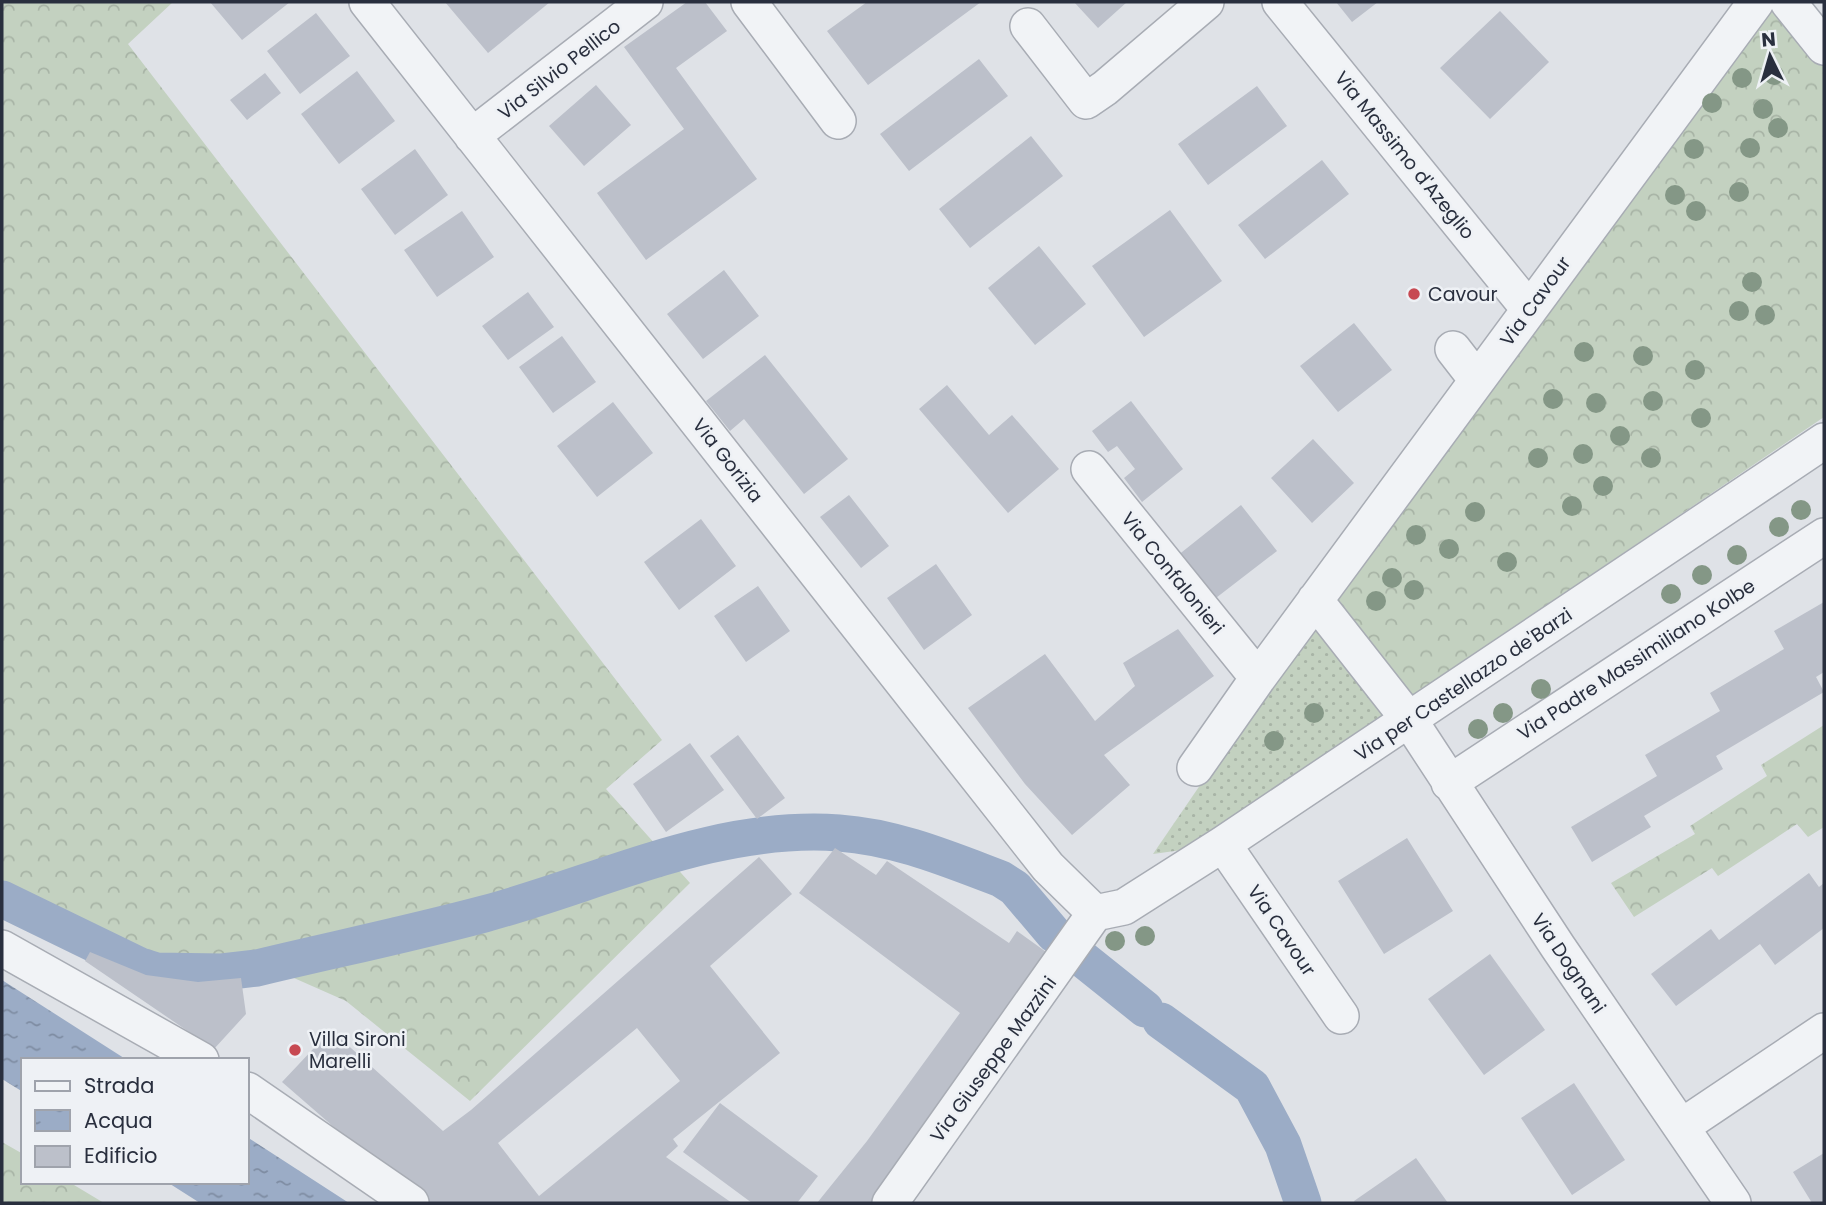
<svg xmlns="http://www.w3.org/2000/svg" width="1826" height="1205" viewBox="0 0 1826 1205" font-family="Poppins,sans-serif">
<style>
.grass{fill:url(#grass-dots)}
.forest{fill:url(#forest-crowns)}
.water{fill:url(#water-ripples)}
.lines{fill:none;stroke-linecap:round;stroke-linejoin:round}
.canal{stroke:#9bacc6;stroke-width:37}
.building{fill:#bcc0ca;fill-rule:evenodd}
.minor-casing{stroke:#a8acb4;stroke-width:38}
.minor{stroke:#f1f3f6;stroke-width:35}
.tree{fill:#849786}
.poi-dot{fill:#c74952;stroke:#eef1f5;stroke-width:2.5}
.labels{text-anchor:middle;stroke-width:5;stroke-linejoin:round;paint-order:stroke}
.street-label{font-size:19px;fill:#292f3e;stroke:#eef1f5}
.poi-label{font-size:19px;fill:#292f3e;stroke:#eef1f5;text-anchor:start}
</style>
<defs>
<pattern id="grass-dots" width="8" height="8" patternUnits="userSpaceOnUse" patternTransform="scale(1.75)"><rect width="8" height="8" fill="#c3d1c0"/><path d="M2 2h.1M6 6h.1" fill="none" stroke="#a8b4a6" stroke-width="1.8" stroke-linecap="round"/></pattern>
<pattern id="forest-crowns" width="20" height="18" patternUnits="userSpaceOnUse" patternTransform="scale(1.75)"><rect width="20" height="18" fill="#c3d1c0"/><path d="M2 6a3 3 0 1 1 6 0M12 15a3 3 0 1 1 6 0" fill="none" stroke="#a8b4a6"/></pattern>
<pattern id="water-ripples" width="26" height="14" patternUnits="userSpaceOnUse" patternTransform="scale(1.75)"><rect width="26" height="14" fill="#9bacc6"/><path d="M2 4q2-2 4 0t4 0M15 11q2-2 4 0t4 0" fill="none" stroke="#7e8ca2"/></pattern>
</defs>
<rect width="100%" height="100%" fill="#dfe2e7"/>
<!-- grass -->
<path class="grass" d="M1315,617L1390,711L1182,850L1153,854Z"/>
<!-- forest -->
<path class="forest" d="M2,2H173L128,44L662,740L606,789L690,883L470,1101L346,1001L269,967L156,954L46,930L2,902Z
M1767,2L1824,61V417L1410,698L1329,598Z
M1824,725V827L1808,837L1797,824L1718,876L1712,868L1634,917L1611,883L1695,834L1690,826L1767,776L1761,765Z
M2,1142L23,1154V1182H69L104,1203H2Z"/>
<!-- water -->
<path class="water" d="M2,980L127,1060H23V1092L2,1079Z
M247,1137L349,1203H200L167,1182H247Z"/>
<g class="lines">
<!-- canal -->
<path class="canal" d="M2,899L140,966L156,971L222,972L257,968C332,950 409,934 484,914C600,883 715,824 839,833C896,837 948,859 1001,879L1015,888L1054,934
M1080,957L1145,1009
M1161,1021L1252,1087L1283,1145L1303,1203"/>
</g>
<!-- building -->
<path class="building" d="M210,2H290L242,40Z
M445,2H550L488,53Z
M687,2H705L727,31L676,68L757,179L646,260L597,193L684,129L624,47Z
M867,2H981L868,85L827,31Z
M1074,2H1127L1098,28Z
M1336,2H1378L1352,22Z
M1500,11L1549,62L1490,119L1440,68Z
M316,13L350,56L300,94L267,51Z
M979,59L1008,96L909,171L880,134Z
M357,71L395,121L339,164L301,114Z
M265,73L281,93L247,120L230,100Z
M596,85L631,125L584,166L549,126Z
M1257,86L1287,126L1208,185L1178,144Z
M1031,136L1063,176L970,248L939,209Z
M415,149L448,195L395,235L361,189Z
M1322,160L1349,194L1265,259L1238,225Z
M1170,210L1222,281L1144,337L1092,266Z
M462,211L494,257L437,297L404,250Z
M1039,246L1086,304L1035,345L988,288Z
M724,270L759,316L703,359L667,314Z
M528,292L554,327L508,360L482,326Z
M1354,323L1392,370L1338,412L1300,366Z
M562,336L596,382L553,413L519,367Z
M765,355L848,459L804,494L744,419L730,431L706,401Z
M947,385L989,435L1012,415L1059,469L1008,513L919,409Z
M1131,401L1183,469L1142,502L1124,478L1135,469L1117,446L1108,452L1092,431Z
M613,402L653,453L597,497L557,446Z
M1313,439L1354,483L1312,523L1271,478Z
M849,495L889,546L861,568L820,517Z
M1241,505L1277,551L1212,601L1177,556Z
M701,519L736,566L679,610L644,562Z
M936,564L972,615L924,650L887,598Z
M758,586L790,631L746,662L714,616Z
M1824,602V672L1816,677L1824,692L1716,756L1723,769L1644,816L1651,827L1592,862L1571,827L1657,776L1645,755L1720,711L1710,693L1784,649L1774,631Z
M1178,629L1214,676L1104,755L1130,785L1072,835L1025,784L968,708L1045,654L1095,721L1135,686L1123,663Z
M738,735L785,798L757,819L710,756Z
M690,743L724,790L666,832L633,784Z
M1407,838L1453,911L1384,954L1338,881Z
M835,848L876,875L887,861L1009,943L1017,931L1049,954L900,1168L873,1203H817L867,1141L960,1013L799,893Z
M759,857L792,894L710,966L780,1053L673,1139L678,1146L666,1157L732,1203H431L381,1168L282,1082L331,1030L443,1131L471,1110ZM637,1028L680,1081L539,1196L498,1143Z
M1809,873L1819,887L1824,883V928L1775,965L1760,944L1676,1006L1651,974L1711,929L1719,940Z
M90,952L146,975L198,982L241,978L246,1014L214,1049L85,961Z
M1490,954L1545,1030L1484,1075L1428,999Z
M1574,1083L1625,1160L1572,1195L1521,1118Z
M720,1103L818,1176L797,1203H752L683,1152Z
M1824,1153V1203H1812L1793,1172Z
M1416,1158L1448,1203H1355L1354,1201Z"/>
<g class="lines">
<!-- minor casing -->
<g class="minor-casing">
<path id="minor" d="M367,2L1048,867L1095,913
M749,2L838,121
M1280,2L1529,309
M1788,2L1824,47
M1028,26L1086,101L1105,88L1206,2
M472,136L645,2
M1453,349L1477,380
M1089,469L1258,678
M1315,600L1410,721L1558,947L1733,1203
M1195,768L1258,678L1756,2
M1449,783L1824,536
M1223,844L1341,1016
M1095,913L1124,907L1223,844L1824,441
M2,948L201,1060
M247,1090L411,1203
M1681,1127L1824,1031
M890,1203L1095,913"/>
</g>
<!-- minor -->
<use href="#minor" class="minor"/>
</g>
<!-- trees -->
<g class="tree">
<circle cx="1774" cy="75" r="10"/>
<circle cx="1742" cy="78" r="10"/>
<circle cx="1712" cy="103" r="10"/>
<circle cx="1763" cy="109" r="10"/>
<circle cx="1778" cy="128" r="10"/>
<circle cx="1750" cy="148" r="10"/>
<circle cx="1694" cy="149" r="10"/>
<circle cx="1739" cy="192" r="10"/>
<circle cx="1675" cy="195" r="10"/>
<circle cx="1696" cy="211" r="10"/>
<circle cx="1752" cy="282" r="10"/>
<circle cx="1739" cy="311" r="10"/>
<circle cx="1765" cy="315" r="10"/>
<circle cx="1584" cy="352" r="10"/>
<circle cx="1643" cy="356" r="10"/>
<circle cx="1695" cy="370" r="10"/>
<circle cx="1553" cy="399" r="10"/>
<circle cx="1653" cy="401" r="10"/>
<circle cx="1596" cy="403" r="10"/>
<circle cx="1701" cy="418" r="10"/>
<circle cx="1620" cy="436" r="10"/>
<circle cx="1583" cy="454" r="10"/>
<circle cx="1538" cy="458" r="10"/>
<circle cx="1651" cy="458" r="10"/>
<circle cx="1603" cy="486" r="10"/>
<circle cx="1572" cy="506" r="10"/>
<circle cx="1801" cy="510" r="10"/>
<circle cx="1475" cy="512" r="10"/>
<circle cx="1779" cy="527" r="10"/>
<circle cx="1416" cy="535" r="10"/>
<circle cx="1449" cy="549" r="10"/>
<circle cx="1737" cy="555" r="10"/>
<circle cx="1507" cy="562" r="10"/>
<circle cx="1702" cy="575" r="10"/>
<circle cx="1392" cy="578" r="10"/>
<circle cx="1414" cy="590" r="10"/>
<circle cx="1671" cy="594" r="10"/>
<circle cx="1376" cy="601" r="10"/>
<circle cx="1541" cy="689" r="10"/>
<circle cx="1314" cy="713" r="10"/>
<circle cx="1503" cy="713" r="10"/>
<circle cx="1478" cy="729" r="10"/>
<circle cx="1274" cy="741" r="10"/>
<circle cx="1145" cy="936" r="10"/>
<circle cx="1115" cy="941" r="10"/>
</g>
<!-- markers -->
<g class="poi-dot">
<circle cx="1414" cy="294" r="7"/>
<circle cx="295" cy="1050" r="7"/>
</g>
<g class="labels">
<!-- street labels -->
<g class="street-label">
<text transform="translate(559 69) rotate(-38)" y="7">Via Silvio Pellico</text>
<text transform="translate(1405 155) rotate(51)" y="7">Via Massimo d'Azeglio</text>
<text transform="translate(1535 301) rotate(-54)" y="7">Via Cavour</text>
<text transform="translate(728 460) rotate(52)" y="7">Via Gorizia</text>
<text transform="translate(1173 573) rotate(51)" y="7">Via Confalonieri</text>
<text transform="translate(1636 659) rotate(-33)" y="7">Via Padre Massimiliano Kolbe</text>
<text transform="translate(1463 684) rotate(-34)" y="7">Via per Castellazzo de'Barzi</text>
<text transform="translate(1282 930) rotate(56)" y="7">Via Cavour</text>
<text transform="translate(1569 963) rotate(56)" y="7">Via Dognani</text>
<text transform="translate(993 1059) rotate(-54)" y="7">Via Giuseppe Mazzini</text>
</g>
<!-- poi labels -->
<g class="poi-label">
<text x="1428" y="301">Cavour</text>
<text x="309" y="1046">Villa Sironi<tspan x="309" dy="22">Marelli</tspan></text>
</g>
</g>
<!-- border -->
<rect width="1826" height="1205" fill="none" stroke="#292f3e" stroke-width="7"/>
<!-- legend -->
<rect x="21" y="1058" width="228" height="126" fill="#eef1f5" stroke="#9fa3ac" stroke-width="2"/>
<rect x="35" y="1081" width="35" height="10" fill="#f1f3f6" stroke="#9fa3ac" stroke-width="2"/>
<text x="84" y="1093" font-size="21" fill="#292f3e">Strada</text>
<rect x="35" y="1110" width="35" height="21" fill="url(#water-ripples)" stroke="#9fa3ac" stroke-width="2"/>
<text x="84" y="1128" font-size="21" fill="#292f3e">Acqua</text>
<rect x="35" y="1146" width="35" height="21" fill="#bcc0ca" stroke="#9fa3ac" stroke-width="2"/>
<text x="84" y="1163" font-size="21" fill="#292f3e">Edificio</text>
<!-- north arrow -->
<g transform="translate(1770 56) rotate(355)" stroke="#eef1f5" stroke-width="5" paint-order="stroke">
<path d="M0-5L12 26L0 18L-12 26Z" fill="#292f3e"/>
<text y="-10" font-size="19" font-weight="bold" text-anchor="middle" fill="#292f3e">N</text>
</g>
</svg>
